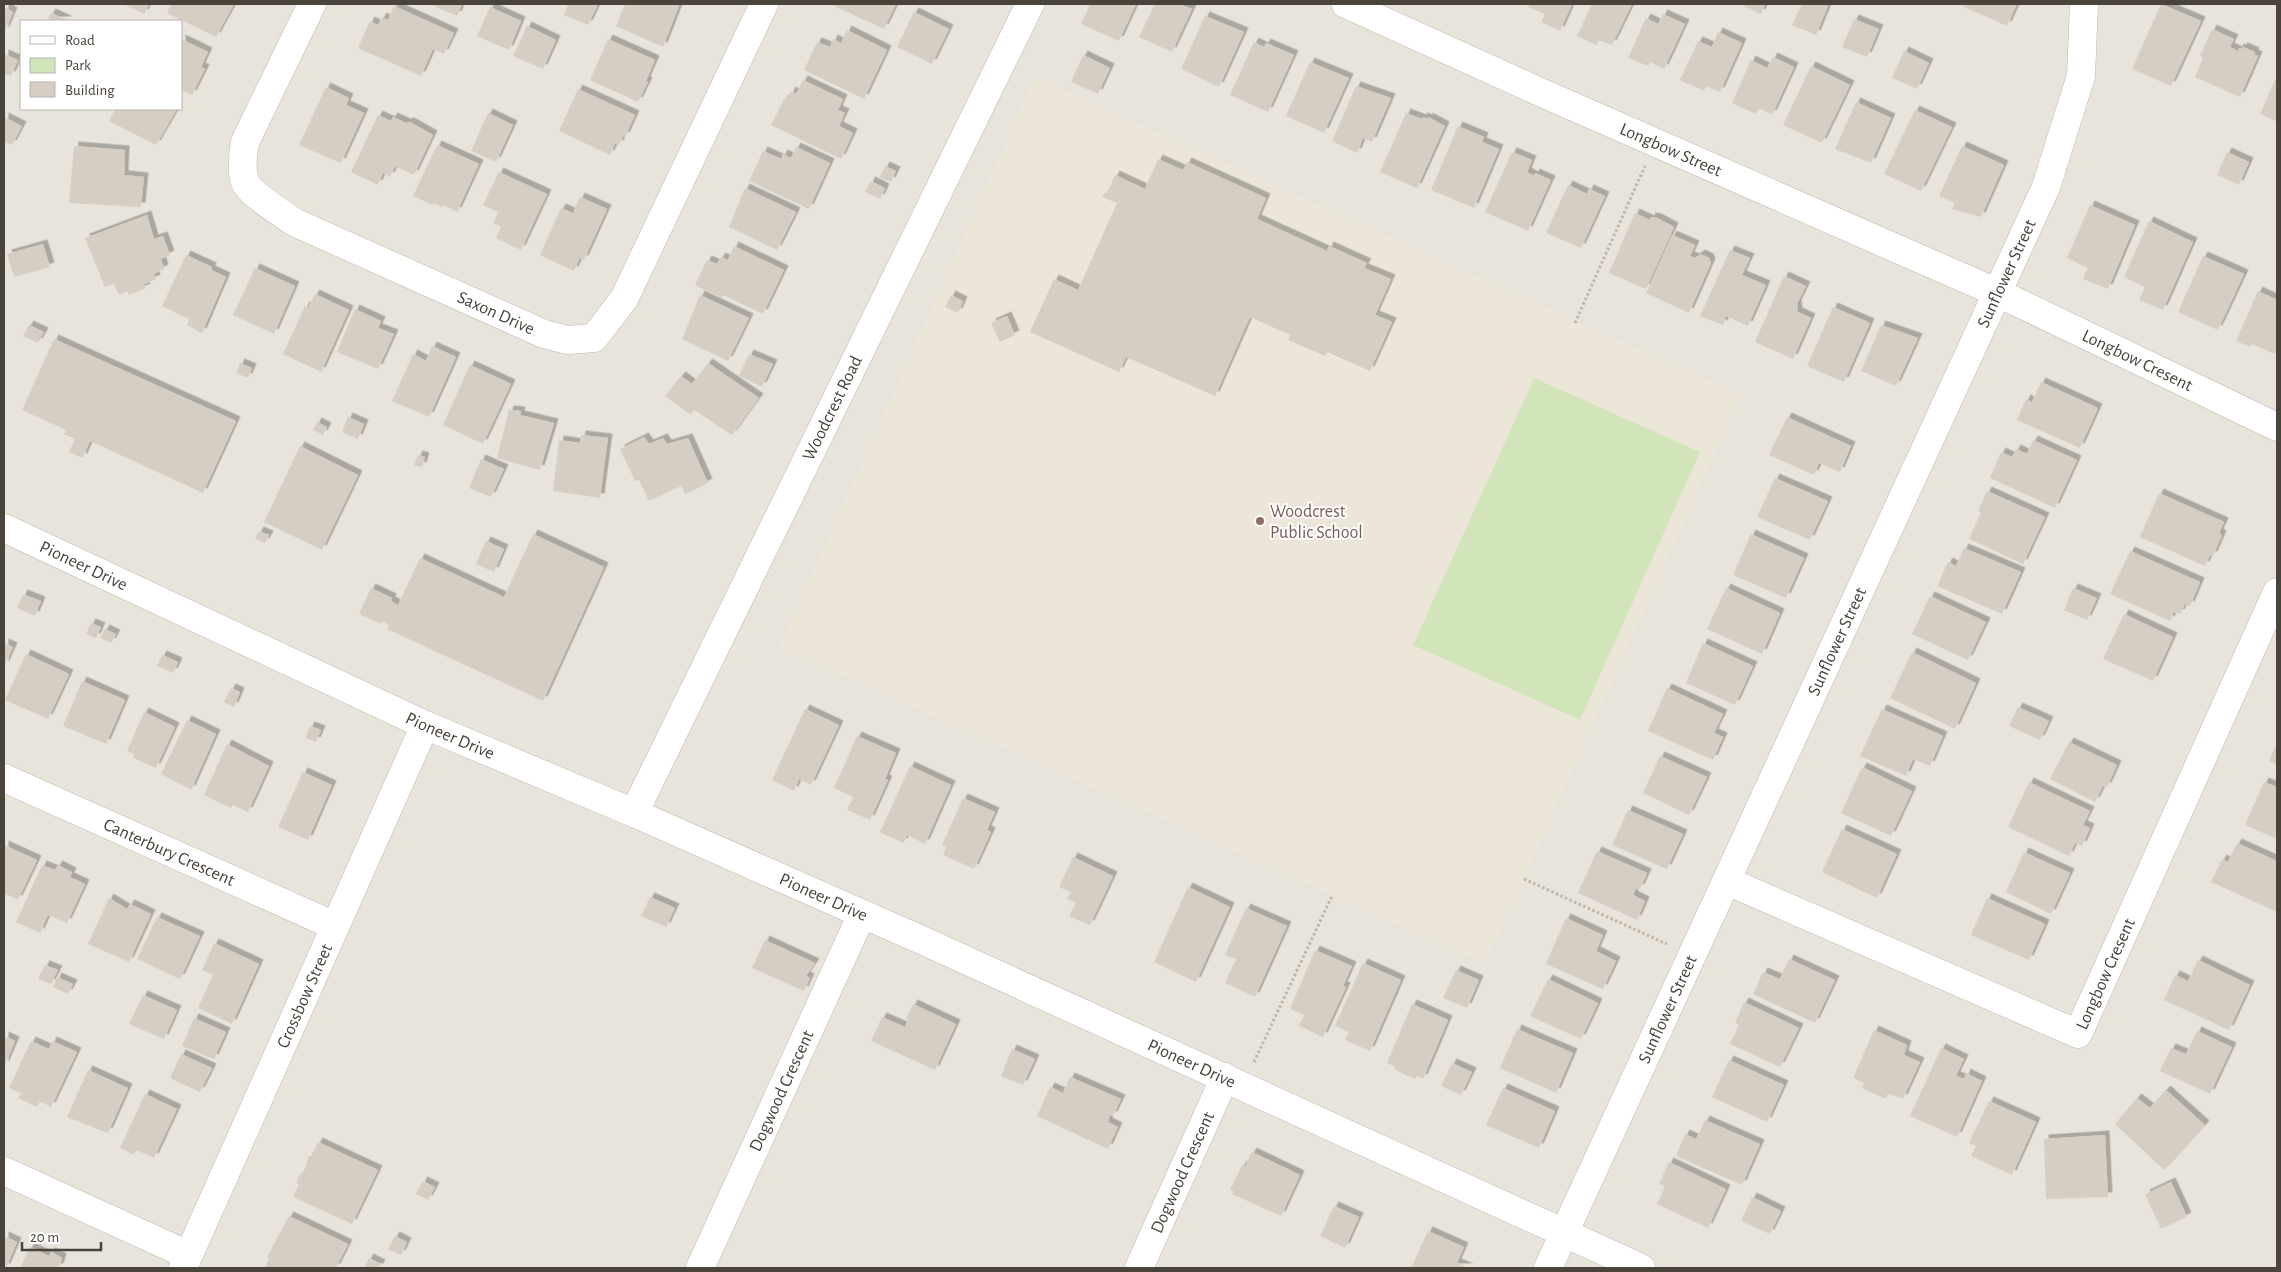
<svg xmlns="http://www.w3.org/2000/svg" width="2281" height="1272" viewBox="0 0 2281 1272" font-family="'Alegreya Sans',sans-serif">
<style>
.residential{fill:#e8e4db;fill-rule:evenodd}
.education{fill:#ece6d8}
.green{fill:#d2e5ba}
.building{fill:#d6cec3;filter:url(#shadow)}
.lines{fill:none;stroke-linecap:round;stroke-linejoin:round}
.minor-casing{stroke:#c0bab0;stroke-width:29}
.tertiary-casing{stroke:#c0bab0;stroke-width:29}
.path{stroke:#c0b5a2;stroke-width:3;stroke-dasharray:2.5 2.5;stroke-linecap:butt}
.minor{stroke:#fff;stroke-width:28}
.tertiary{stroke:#fff;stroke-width:28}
.education-dot{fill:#8d6e63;stroke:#fff;stroke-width:2}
.labels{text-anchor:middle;stroke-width:4;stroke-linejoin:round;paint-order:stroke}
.street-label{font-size:18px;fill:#49433a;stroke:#fff}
.education-label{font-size:18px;fill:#785e54;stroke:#fff;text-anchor:start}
</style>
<defs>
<filter id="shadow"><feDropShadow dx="4.5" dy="-4.5" stdDeviation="0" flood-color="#0004"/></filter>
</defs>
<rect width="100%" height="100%" fill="#f5f2ed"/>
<!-- residential -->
<path class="residential" d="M4,4H2277V1268H4ZM21,21H181V109H21Z"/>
<!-- education -->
<path class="education" d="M1035,77L1741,395L1485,964L779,647Z"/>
<!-- green -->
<path class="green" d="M1534,378L1700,452L1580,720L1413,645Z"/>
<!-- building -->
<path class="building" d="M123,4H149L144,14Z
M171,4H234L216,37L167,13Z
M429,4H462L457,16Z
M568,4H598L588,25L564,15Z
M625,4H675L679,6L663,47L616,26Z
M830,4H896L884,29Z
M1090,4H1136L1119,41L1081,24Z
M1155,4H1179L1192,9L1172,52L1139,37Z
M1529,4H1572L1560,31L1541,22L1545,14L1528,7Z
M1592,4H1632L1612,45L1599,40L1596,45L1577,36Z
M1740,4H1765L1761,14Z
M1802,4H1822L1828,6L1816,35L1792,25Z
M1965,4H2017L2007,26L1964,7Z
M2161,4L2201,21L2171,86L2132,69Z
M394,6L454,33L444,54L433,49L421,76L358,48L370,21L378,25L382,17L388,20Z
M4,7L13,12L4,33Z
M490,7L521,21L509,50L477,36Z
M914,12L949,29L932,64L897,47Z
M51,13L67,20L66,21H47Z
M1663,14L1685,24L1664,69L1650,62L1648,66L1628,58L1646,18L1658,24Z
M1205,16L1244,32L1219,87L1181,69Z
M1854,19L1879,29L1867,57L1842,47Z
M527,26L556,40L543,69L513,56Z
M2212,29L2234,39L2230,47L2238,51L2239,48L2242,49L2243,47L2255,52L2254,54L2258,56L2240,97L2195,77L2203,58L2200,56Z
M847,30L887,50L864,99L804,70L817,42L830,47L833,39L841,43Z
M1718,32L1742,43L1720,92L1706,86L1704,91L1680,80L1698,41L1712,47Z
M181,39L208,52L201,67L205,69L192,95L181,90Z
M608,39L655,60L646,81L648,82L638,102L590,80Z
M1254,42L1264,47L1266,43L1294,55L1268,112L1230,95Z
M1904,51L1929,63L1917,89L1892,78Z
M4,54L18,60L11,76L4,73Z
M1083,55L1110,68L1098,94L1071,82Z
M1773,57L1794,67L1772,115L1759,108L1756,114L1732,103L1751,60L1767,68Z
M1310,62L1349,78L1324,133L1286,116Z
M1811,66L1850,85L1822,143L1783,125Z
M2277,75V122L2260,114Z
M803,80L843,99L838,110L845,113L839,126L853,133L841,159L771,125L784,99L787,100L791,91L796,94Z
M1356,86L1391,98L1372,142L1363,138L1357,153L1332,141Z
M326,87L349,98L346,105L364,113L341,163L299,145Z
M578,89L635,115L625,137L623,136L619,145L615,143L610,155L559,131Z
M1856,102L1891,118L1871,163L1835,149Z
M115,109H177L156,145L109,121Z
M1915,110L1952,127L1921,191L1884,174Z
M488,113L513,125L496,162L471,151Z
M1406,113L1422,119L1423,117L1428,119V117L1445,126L1417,188L1380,172Z
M378,115L391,121L393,117L406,123L410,122L433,135L414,175L395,166L390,177L383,173L378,185L351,172Z
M4,117L22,126L12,145L4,141Z
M1458,126L1484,137L1482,142L1499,149L1474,208L1431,190Z
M437,145L479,164L457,212L443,205L442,207L433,203V205L413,196Z
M74,146L125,150L124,175L144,177L141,207L69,203Z
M1962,146L2004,165L1981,217L1952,209L1955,203L1939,196Z
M796,147L830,163L809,209L749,181L763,151L781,159L783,154L791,158Z
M1512,152L1532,160L1527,172L1534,176L1535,173L1551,180L1528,231L1485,212Z
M2227,152L2249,162L2239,185L2217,175Z
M1158,159L1183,170L1187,162L1266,198L1257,219L1327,251L1329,246L1367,263L1364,268L1391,279L1375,315L1392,322L1370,371L1327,352L1325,356L1288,340L1290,335L1250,317L1215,396L1126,357L1119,372L1030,332L1054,279L1078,290L1117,203L1102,197L1105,193H1107L1115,175L1145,189Z
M885,166L896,171L891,182L880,177Z
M499,172L547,194L521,250L496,238L501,227L493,223L498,212L483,205Z
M871,181L885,188L880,199L865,192Z
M1568,185L1587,194L1589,189L1605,196L1581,248L1546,233Z
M745,188L796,212L777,250L729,227Z
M580,197L607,209L584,260L580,258L574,271L540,255L561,208L573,213Z
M2090,205L2135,225L2108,289L2083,279L2088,268L2067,258Z
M1635,213L1650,220L1651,217L1657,218L1674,227L1646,289L1609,273Z
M147,215L154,239L163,236L170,255L161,259L164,269L154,274L156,279L144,284L146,288L129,295L127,291L119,295L114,284L105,287L85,238Z
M2149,221L2193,242L2163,310L2139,300L2145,287L2124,277Z
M1672,235L1695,245L1690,256L1695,258L1701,254L1709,258L1711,263L1689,313L1646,293Z
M43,244L50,267L14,277L7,254Z
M734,246L784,270L763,314L723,295L721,298L695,285L707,260L717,264L721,257L728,260Z
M1730,250L1750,258L1742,275L1766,285L1748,326L1726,316L1723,325L1700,316Z
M186,255L212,267L211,270L226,277L202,333L187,325L189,319L162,306Z
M2203,256L2244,274L2218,330L2178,312Z
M255,268L295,286L274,334L233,315Z
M1784,276L1806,286L1797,304L1798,312L1811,318L1793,359L1755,342Z
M2258,291L2277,300V349L2275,354L2252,344L2250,347L2236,341Z
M315,294L349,310L321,372L283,354L305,306L308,308Z
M700,295L749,318L728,361L682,339Z
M951,295L963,301L958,313L945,307Z
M1833,307L1870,323L1844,382L1807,366Z
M355,309L381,321L378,328L394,334L378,369L337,352Z
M1007,316L1015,335L1000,342L991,323Z
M29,325L44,332L38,343L23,336Z
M1881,325L1918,338L1896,386L1861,371Z
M54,339L236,421L203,493L90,441L83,458L69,452L75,439L64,434L66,430L22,410Z
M432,346L456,357L429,417L392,401L413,354L426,361Z
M749,354L773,364L762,387L739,376Z
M240,363L252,368L248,378L236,373Z
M708,363L759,398L732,435L694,410L691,415L665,396L681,376L692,384Z
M470,365L511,384L483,444L443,425Z
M2041,382L2098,408L2080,448L2017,420L2026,399L2032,402Z
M509,410L521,411L520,415L554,423L540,470L497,458Z
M348,417L364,424L358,439L342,432Z
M1787,417L1851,446L1840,472L1819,463L1814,475L1769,455Z
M317,422L327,427L323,435L313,430Z
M581,435L608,438L600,498L553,491L559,440L580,443Z
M644,437L649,444L663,438L667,444L688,438L708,483L685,494L681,486L649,501L639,480L635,481L620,449Z
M2033,440L2077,460L2055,508L1990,478L2001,452L2012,457L2016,449L2027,454Z
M300,446L358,475L322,550L264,522Z
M418,455L425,457L422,467L414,465Z
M481,459L504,469L491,497L469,488Z
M1775,478L1828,501L1810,540L1757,517Z
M1987,491L2045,517L2023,564L1969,539L1981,512L1978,511Z
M2159,493L2224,522L2219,533L2222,535L2213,556L2210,555L2205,566L2140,537Z
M259,531L269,535L265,543L255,539Z
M533,534L604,567L543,701L387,629L389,625L382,621L381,624L359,614L371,588L392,598L391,601L398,605L420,558L504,597Z
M1751,534L1804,558L1786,598L1733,575Z
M486,541L504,549L494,572L476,564Z
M1964,548L2021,572L2002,614L1937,586L1948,562L1956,566Z
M2130,551L2200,582L2190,606L2185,604L2180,614L2174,612L2170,621L2110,594Z
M1726,588L1780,613L1762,654L1707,629Z
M2073,588L2097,598L2087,620L2064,610Z
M23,594L41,601L35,616L17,608Z
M1930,596L1986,622L1968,660L1912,634Z
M2124,614L2173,637L2153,681L2103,659Z
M91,623L101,627L96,638L86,634Z
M105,629L116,634L111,643L100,638Z
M4,643L13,647L4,667Z
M1703,643L1753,666L1735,705L1686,683Z
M1912,652L1976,683L1955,729L1890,698Z
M26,654L69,674L48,719L5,700Z
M162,655L178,662L173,673L157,666Z
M82,681L125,700L106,744L63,726Z
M231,688L240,692L234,707L224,702Z
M1667,688L1723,714L1714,733L1723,737L1713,760L1648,731Z
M2018,707L2049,721L2040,740L2009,726Z
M805,709L839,725L811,785L799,779L794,791L772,780Z
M1882,709L1943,736L1930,766L1913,759L1906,776L1860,756Z
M144,712L175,727L156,768L133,758L134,754L127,751Z
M187,720L216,734L191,790L161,774Z
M310,726L321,730L316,742L305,738Z
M857,736L896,753L885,779L888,780L870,820L847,810L853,797L834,788Z
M2069,742L2117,765L2107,787L2103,786L2095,802L2050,779Z
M2277,743V765L2269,761Z
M227,744L269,766L248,812L233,805L231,808L204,795Z
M1660,756L1707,777L1689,815L1643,793Z
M910,766L951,785L925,844L907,835L903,843L880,832Z
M1862,767L1912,791L1891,836L1841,813Z
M303,772L332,785L308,840L278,827Z
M2029,782L2090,811L2083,825L2090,828L2082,846L2075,843L2069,856L2008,827Z
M2264,782L2277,787V839L2245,825Z
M963,798L995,812L987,830L991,832L974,869L943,855L946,847L942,845Z
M1628,810L1683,834L1667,869L1612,845Z
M1842,829L1897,854L1877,898L1822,872Z
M2237,843L2277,861V912L2211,882L2222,859L2228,862Z
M4,845L37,860L18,900L4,893Z
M1597,851L1647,873L1640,889L1636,888L1633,895L1645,901L1637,920L1578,893Z
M2024,852L2070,873L2051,914L2006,892Z
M1073,857L1113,876L1090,925L1069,916L1076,903L1067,899L1071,892L1059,887Z
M42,865L55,870L58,865L72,872L70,877L85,884L67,923L48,915L40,933L16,922Z
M1188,887L1230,907L1196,982L1154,962Z
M650,897L675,908L666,927L641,916Z
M109,898L127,909L130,904L151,914L129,962L88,944Z
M1987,898L2045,924L2029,960L1971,935Z
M1246,908L1287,926L1255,997L1225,983L1236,959L1225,955Z
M157,917L200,936L180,979L137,959Z
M1566,918L1603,935L1596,951L1616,961L1603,989L1546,964Z
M765,940L815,963L806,976L810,978L804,991L752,968Z
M214,943L259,964L232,1024L198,1008L213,975L202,970Z
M1315,950L1352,966L1343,986L1346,987L1323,1037L1299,1026L1304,1015L1290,1009Z
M1789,959L1835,980L1815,1023L1753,994L1763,972L1780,979Z
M2198,960L2250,985L2229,1030L2164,1000L2175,975L2188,981Z
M1363,963L1401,980L1370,1051L1345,1040L1349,1032L1335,1026Z
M45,965L58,970L51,984L38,979Z
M1456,970L1479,980L1467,1008L1443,998Z
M57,977L73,984L68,994L53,987Z
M1548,979L1598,1003L1581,1039L1530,1016Z
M143,995L177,1010L164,1039L129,1024Z
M1744,1002L1799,1028L1780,1067L1730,1044L1739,1025L1735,1023Z
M913,1004L956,1024L935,1070L871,1041L882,1017L905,1027L908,1019L906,1018Z
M1412,1004L1448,1020L1423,1079L1417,1076L1415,1079L1395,1070L1396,1067L1387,1063Z
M194,1018L226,1032L214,1059L182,1046Z
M1517,1029L1573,1053L1556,1093L1500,1068Z
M1874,1030L1907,1045L1904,1055L1920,1062L1903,1099L1888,1093L1886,1099L1862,1088L1864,1083L1853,1078Z
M2197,1031L2232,1047L2210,1094L2160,1071L2171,1048L2186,1054Z
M4,1036L15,1041L4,1067Z
M31,1041L49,1049L52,1041L77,1052L51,1107L40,1101L37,1107L18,1098L21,1093L9,1088Z
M1941,1048L1964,1059L1956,1076L1964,1079L1966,1073L1982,1081L1957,1137L1910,1116Z
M1012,1049L1035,1059L1023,1085L1001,1076Z
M181,1054L212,1068L200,1092L170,1078Z
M1729,1060L1784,1085L1767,1122L1712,1097Z
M1452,1063L1472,1072L1461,1095L1441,1086Z
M88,1070L128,1088L108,1133L67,1117Z
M1070,1077L1121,1099L1113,1116L1110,1115L1108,1122L1118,1127L1108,1149L1037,1116L1050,1087L1063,1093Z
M1503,1088L1555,1111L1539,1148L1486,1125Z
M2166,1090L2205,1125L2164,1170L2115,1124L2137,1098L2150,1108Z
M145,1094L177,1109L154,1158L136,1150L134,1155L120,1148Z
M1989,1101L2036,1122L2012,1175L1971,1156L1976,1146L1969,1143Z
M1705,1120L1760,1144L1742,1185L1676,1156L1685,1134L1696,1139Z
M2105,1135L2108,1197L2046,1199L2044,1139Z
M318,1142L378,1170L352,1224L293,1197L299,1184L296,1183L301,1173L304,1172L309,1156H312Z
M1252,1152L1300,1175L1281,1216L1232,1194L1234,1192L1230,1190L1242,1165L1245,1167Z
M1669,1162L1726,1189L1708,1228L1657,1204L1665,1186L1659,1184Z
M423,1181L435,1187L428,1200L416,1194Z
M2171,1182L2187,1217L2161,1229L2145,1194Z
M1752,1197L1781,1211L1770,1234L1741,1221Z
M1334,1206L1359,1217L1345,1248L1320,1236Z
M289,1216L348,1244L336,1268H265L269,1258L267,1257Z
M1428,1231L1464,1247L1457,1263L1469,1268H1411Z
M4,1236L17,1242L6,1268H4Z
M395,1236L407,1242L401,1255L388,1249Z
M30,1247L49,1256L51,1252L62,1258L59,1268H20Z
M369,1258L381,1264L379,1268H364Z"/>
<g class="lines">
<!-- minor casing -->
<g class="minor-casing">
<g id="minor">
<path id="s1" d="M312,4L245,142C243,153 241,170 245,182C250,194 283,214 294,222L544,334L567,340L594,338L624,299L764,4"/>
<path id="s2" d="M1030,4L634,813L926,942L1641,1268"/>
<path id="s3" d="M1346,4L1540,92L1998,293L2277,427"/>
<path id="s4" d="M4,778L335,926"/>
<path id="s5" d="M1727,881L2078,1034L2277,592"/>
<path d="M4,1171L188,1255"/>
<path id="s6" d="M183,1268L425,725"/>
<path id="s7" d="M700,1268L862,914"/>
<path id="s8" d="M1139,1268L1225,1077"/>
<path id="s9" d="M1548,1268L2046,187L2081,76L2084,4"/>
</g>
</g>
<!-- tertiary casing -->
<g class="tertiary-casing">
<g id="tertiary">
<path id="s10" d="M4,528L425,725L634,813"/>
</g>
</g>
<!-- path -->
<path class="path" d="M1575,323L1645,166
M1524,879L1667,944
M1254,1062L1332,896"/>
<!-- minor -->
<use href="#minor" class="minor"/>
<!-- tertiary -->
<use href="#tertiary" class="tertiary"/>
</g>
<!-- markers -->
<circle class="education-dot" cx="1260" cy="521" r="5"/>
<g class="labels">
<!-- street labels -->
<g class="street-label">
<text dy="6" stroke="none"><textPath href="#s3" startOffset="356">Longbow Street</textPath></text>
<text dy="6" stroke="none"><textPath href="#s9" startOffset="1095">Sunflower Street</textPath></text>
<text dy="6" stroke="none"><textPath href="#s1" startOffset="479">Saxon Drive</textPath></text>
<text dy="6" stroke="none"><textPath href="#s3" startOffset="868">Longbow Cresent</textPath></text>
<text transform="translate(832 408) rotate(-64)" y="6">Woodcrest Road</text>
<text dy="6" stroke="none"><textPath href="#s10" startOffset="88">Pioneer Drive</textPath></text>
<text dy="6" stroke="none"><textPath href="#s9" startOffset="690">Sunflower Street</textPath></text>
<text dy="6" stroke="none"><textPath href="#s10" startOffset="492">Pioneer Drive</textPath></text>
<text dy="6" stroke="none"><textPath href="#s4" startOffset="181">Canterbury Crescent</textPath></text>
<text dy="6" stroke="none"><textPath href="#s2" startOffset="1108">Pioneer Drive</textPath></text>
<text dy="6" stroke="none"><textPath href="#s5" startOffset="449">Longbow Cresent</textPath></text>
<text dy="6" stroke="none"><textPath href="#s6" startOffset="298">Crossbow Street</textPath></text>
<text dy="6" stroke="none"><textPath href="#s9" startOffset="285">Sunflower Street</textPath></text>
<text dy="6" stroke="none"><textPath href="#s2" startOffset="1512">Pioneer Drive</textPath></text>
<text dy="6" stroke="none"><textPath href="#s7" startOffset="195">Dogwood Crescent</textPath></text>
<text dy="6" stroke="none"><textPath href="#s8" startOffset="105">Dogwood Crescent</textPath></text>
</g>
<!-- education labels -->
<g class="education-label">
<text x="1270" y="517">Woodcrest<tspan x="1270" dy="21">Public School</tspan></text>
</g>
</g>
<!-- border -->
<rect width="2281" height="1272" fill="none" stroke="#49433a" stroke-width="10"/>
<!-- legend -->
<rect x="20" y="20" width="162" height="90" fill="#ffffff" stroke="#b6b4b0"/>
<rect x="30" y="36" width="25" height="8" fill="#ffffff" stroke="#b6b4b0"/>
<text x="65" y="45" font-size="15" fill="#49433a">Road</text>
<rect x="30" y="58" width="25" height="15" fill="#d2e5ba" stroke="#b6b4b0"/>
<text x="65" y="70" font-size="15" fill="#49433a">Park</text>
<rect x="30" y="82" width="25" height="15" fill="#d6cec3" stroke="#b6b4b0"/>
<text x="65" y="95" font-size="15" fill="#49433a">Building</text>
<!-- scale -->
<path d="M22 1242v8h79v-8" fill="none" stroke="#49433a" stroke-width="2.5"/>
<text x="30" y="1242" font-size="15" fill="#49433a" stroke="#ffffff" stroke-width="4" paint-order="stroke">20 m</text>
</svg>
